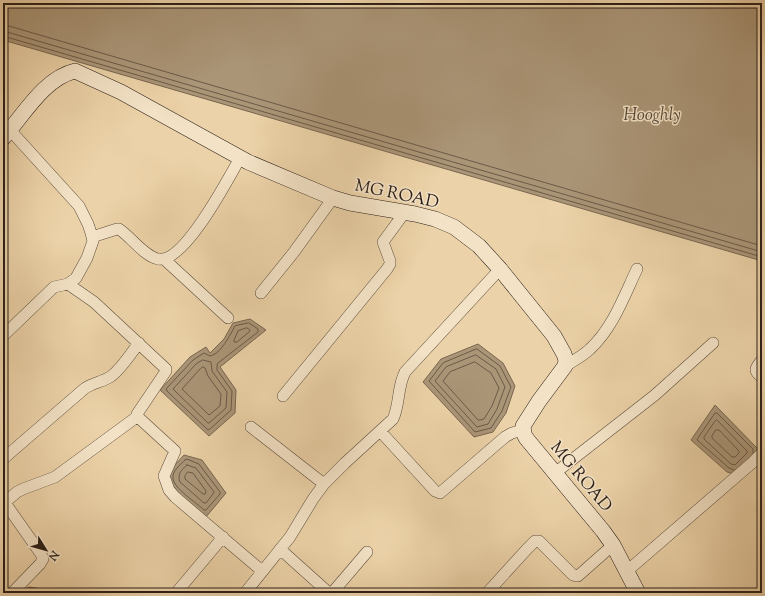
<svg xmlns="http://www.w3.org/2000/svg" width="765" height="596" viewBox="0 0 765 596" font-family="'Sorts Mill Goudy',serif">
<style>
.water{fill:#aa9577;stroke:#776651}
.lines{fill:none;stroke-linecap:round;stroke-linejoin:round}
.shore{stroke:#6a5a48;stroke-width:1}
.street-casing{stroke:#5b4c3c;stroke-width:12}
.secondary-casing{stroke:#2b1f18;stroke-width:16}
.street{stroke:#f3e2c6;stroke-width:11}
.secondary{stroke:#f3e2c6;stroke-width:15}
.labels{text-anchor:middle;stroke-width:3;stroke-linejoin:round;paint-order:stroke}
.street-label{font-size:17px;fill:#2b1f18;stroke:#f3e2c6}
.water-label{font-size:18px;font-style:italic;fill:#574839;stroke:#f3e2c6}
</style>
<rect width="100%" height="100%" fill="#ecd2a8"/>
<filter id="stains"><feTurbulence type="fractalNoise" baseFrequency=".005" numOctaves="4"/><feColorMatrix values="0 0 0 0 .2 0 0 0 0 .09 0 0 0 0 .02 0 0 0 .5 -.17"/></filter>
<radialGradient id="worn" r=".72"><stop offset=".6" stop-color="#630" stop-opacity="0"/><stop offset="1" stop-color="#630" stop-opacity=".3"/></radialGradient>
<!-- water -->
<path class="water" d="M3,3H762V261L3,40Z
M250,319L266,330L220,367L236,390L235,413L209,436L160,390L190,357L206,347L210,353L224,339L233,323Z
M478,344L503,363L515,386L506,413L493,432L474,437L423,382L441,359Z
M715,405L757,448V457L737,475L727,472L691,440Z
M184,455L202,460L226,493L206,517L172,488L168,478L172,468Z
M29,587L61,592L62,593H22Z"/>
<g class="lines">
<!-- shore -->
<path class="shore" d="M3,25L9,26L762,246
M3,31L7,32L762,252
M3,36L762,257
M249,323L258,329V332L218,363L217,365V370L232,391L231,410L210,429L208,430L167,391L166,389L193,360L204,353L210,356C221,354 230,335 235,326Z
M247,328L250,330L249,332L237,342H234V340L238,331Z
M477,349L500,366L511,387L502,411L491,428L475,432L429,381L443,363Z
M476,355L496,369L505,387L497,409L488,424L477,427L476,426L435,381L446,367Z
M203,360L211,362L212,371L227,392L226,408L209,423H208L173,389L196,364Z
M475,362L491,373L499,388L492,406L484,419L480,420H478L443,381L450,372Z
M203,367L205,368L208,376L221,394L220,406L209,415L208,414L182,389L200,369Z
M717,420L747,451V453L735,465L731,464L704,439V437L715,421Z
M716,430H719L739,451V453L735,457H732L712,438V436Z
M185,460L187,459L199,464L220,492V494L206,510H204C197,503 173,488 173,478C172,471 180,465 185,460Z
M187,465L196,468L214,492L213,494L206,503H204L180,482C177,475 181,470 187,465Z
M734,470L729,468L697,440L698,438L715,413H717L753,449V453
M188,472L193,473L206,491L205,494H203L185,479V476Z"/>
<!-- street casing -->
<g class="street-casing">
<path id="street" d="M92,237L117,229H119C131,237 144,256 158,259C184,264 228,179 240,158
M164,259L228,318
M68,284L94,302L166,369V371L137,414L139,418L175,451L164,476L169,490L175,497L262,571
M261,293L294,252L333,198
M3,336L54,287L68,284L76,278L87,258L93,241L91,233L88,224L79,206L10,130
M762,360C755,368 753,371 762,377
M565,366C573,361 583,356 590,349C613,328 624,296 637,269
M283,396L387,269L390,264V261L383,242L405,212
M251,427L324,484
M380,431L435,491L440,493L505,437L512,433L523,430
M3,459L84,389C92,383 102,382 110,377C120,371 131,353 139,343
M555,473L655,395L713,343
M3,500L41,554L43,559L40,564L12,593
M3,504L17,492L23,489L55,477L138,416
M280,549L329,593
M626,572L752,463L762,453
M176,593L223,537
M245,593L290,537L313,499L324,484L345,463L393,419C400,404 397,388 405,372L500,269
M332,593L367,552
M487,593L527,549L535,541H539L573,575L578,576L613,545"/>
</g>
<!-- secondary casing -->
<g class="secondary-casing">
<path id="secondary" d="M3,138C23,116 44,78 75,71L121,92L248,162L333,198L350,203L415,214L435,219L454,227L479,246L500,269L554,336L564,354L566,360L565,366L539,401L523,426L524,434L526,438L603,531L613,545L638,593"/>
</g>
<!-- street -->
<use href="#street" class="street"/>
<!-- secondary -->
<use href="#secondary" class="secondary"/>
</g>
<g class="labels">
<!-- street labels -->
<g class="street-label">
<text transform="translate(397 193) rotate(12)" y="6">MG ROAD</text>
<text transform="translate(582 476) rotate(50)" y="6">MG ROAD</text>
</g>
<!-- water labels -->
<g class="water-label">
<text x="652" y="120">Hooghly</text>
</g>
</g>
<!-- margin -->
<rect width="765" height="596" fill="none" stroke="#ecd2a8" stroke-width="16"/>
<rect x="4" y="4" width="757" height="588" fill="none" stroke="#2b1f18" stroke-width="2"/>
<rect x="8" y="8" width="749" height="580" fill="none" stroke="#2b1f18"/>
<!-- north arrow -->
<g transform="translate(46 550) rotate(127)" stroke="#f3e2c6" stroke-width="3" paint-order="stroke">
<path d="M0-3L7 15L0 10L-7 15Z" fill="#2b1f18"/>
<text y="-6" font-size="11" font-weight="bold" text-anchor="middle" fill="#2b1f18">N</text>
</g>
<rect width="100%" height="100%" filter="url(#stains)"/>
<rect width="100%" height="100%" fill="url(#worn)"/>
</svg>
